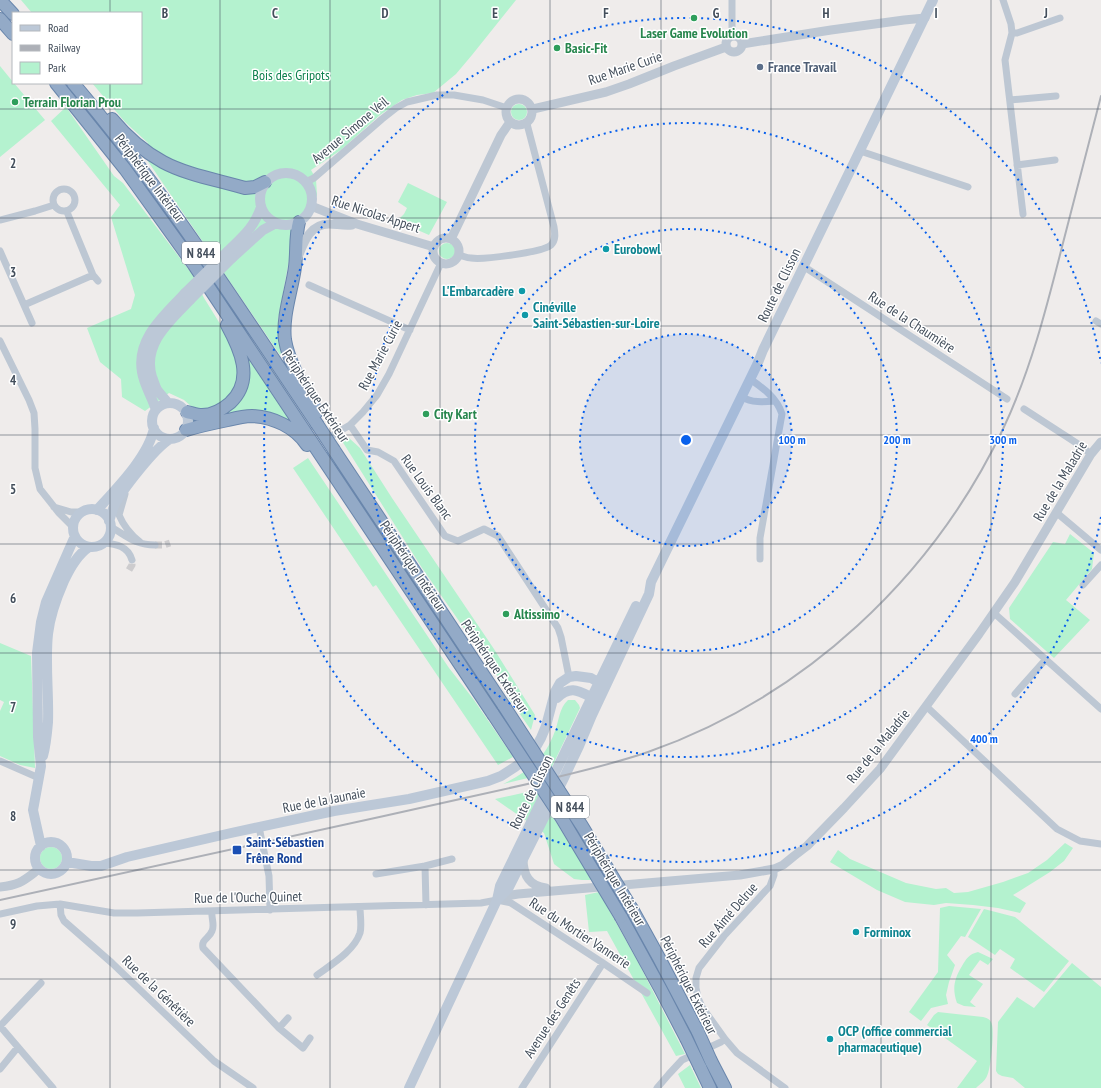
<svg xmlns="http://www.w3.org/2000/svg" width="1101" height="1088" font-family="'PT Sans Narrow',sans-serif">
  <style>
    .green { fill: #b4f2cf }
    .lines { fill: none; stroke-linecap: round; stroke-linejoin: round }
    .minor-tunnel { stroke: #cdccce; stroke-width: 7; stroke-dasharray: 7 3.5; stroke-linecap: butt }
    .trunk-casing { stroke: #6986ac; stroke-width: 14 }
    .minor { stroke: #bdc7d3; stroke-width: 7 }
    .tertiary { stroke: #bdc7d3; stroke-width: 9 }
    .secondary { stroke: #bcc8d7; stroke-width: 10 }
    .trunk { stroke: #93aac7; stroke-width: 12 }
    .rail { stroke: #adb0b7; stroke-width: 2 }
    .trunk-bridge-casing { stroke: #6986ac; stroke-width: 14; stroke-linecap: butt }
    .secondary-bridge { stroke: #bcc8d7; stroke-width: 10 }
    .trunk-bridge { stroke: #93aac7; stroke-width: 12 }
    .grid { fill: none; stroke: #434e5b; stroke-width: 1; stroke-opacity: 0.55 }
    .ring { fill: none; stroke: #0860ec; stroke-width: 2; stroke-dasharray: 2 4 }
    .leisure-dot { fill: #2e9e5b; stroke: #fff; stroke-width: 1.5 }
    .service-dot { fill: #5c6f8a; stroke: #fff; stroke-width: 1.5 }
    .culture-dot { fill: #0f9aa8; stroke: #fff; stroke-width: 1.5 }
    .transit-dot { fill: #1a4fb4; stroke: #fff; stroke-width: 1.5 }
    .labels { text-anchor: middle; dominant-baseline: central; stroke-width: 3; stroke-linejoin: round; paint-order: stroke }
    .shield { fill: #fff; stroke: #7b838c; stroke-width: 1 }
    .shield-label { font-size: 13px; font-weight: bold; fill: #434e5b }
    .leisure-label { font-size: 14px; font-weight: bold; fill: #27864d; stroke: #fff; text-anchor: start }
    .service-label { font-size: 14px; font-weight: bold; fill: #4e5e75; stroke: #fff; text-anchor: start }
    .street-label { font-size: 14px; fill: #434e5b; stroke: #fff }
    .park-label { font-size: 14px; fill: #0e814e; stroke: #fff }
    .culture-label { font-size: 14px; font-weight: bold; fill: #0d838f; stroke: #fff; text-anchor: start }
    .transit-label { font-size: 14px; font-weight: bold; fill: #164399; stroke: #fff; text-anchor: start }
    .grid-label { font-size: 13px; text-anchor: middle; font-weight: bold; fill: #434e5b; stroke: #fff; stroke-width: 3; stroke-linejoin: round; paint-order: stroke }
    .centre { fill: #0860ec; stroke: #fff; stroke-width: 2 }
    .ring-label { font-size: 12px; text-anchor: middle; font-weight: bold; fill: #0860ec; stroke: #fff; stroke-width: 3; stroke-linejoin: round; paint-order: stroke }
  </style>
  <rect width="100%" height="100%" fill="#efeceb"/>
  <path class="green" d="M21,0H516L472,55L456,74L433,93L417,95L402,100L380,115L341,150L311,170L316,179L317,195L308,219L301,227L292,244L278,320L282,353L280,355L145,157L148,143L125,122L92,83H141V13H32Z
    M0,66L13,82V83H14L45,120L0,157Z
    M511 112a8 8 0 1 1 16 0a8 8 0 1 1-16 0Z
    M66,107L114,176L123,183L192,274L204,298L235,348L249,359L290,421L284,426L251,419L191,432L193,408L184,400L169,393L145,411L122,397L121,379L100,362L87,328L131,309L135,295L111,217L120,205L51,121Z
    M408,183L447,202L429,235L397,221L404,214L407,208L398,202Z
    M439 251a8 8 0 1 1 16 0a8 8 0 1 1-16 0Z
    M349,438L360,448L392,498L494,649L535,715L531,730L508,697L503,684L422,568L342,441Z
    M308,458L449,668L474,700L513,757L498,765L376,585L373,587L293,468Z
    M1070,534L1094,553L1092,569L1066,600L1090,620L1054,658L1010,619L1009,608L1053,542L1065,544Z
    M0,643L31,656L35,768L20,765L0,756V711L4,702L0,700Z
    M568,700H575L579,705L580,708L549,773L503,784C529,771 545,759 555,731C559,721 559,708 568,700Z
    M536,790L592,880H582L574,879L554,864L544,833L495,799Z
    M1065,843L1073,848L1064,861L1050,872L1013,895L1026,903L1020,913L998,908L973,905L946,903L934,905L905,902L877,890L830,862L838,850L850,859L906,883L936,889L946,888L954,893L968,892L1003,882L1028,873L1047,860Z
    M40 858a11 11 0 1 1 22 0a11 11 0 1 1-22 0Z
    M599,892L638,962L685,1054L676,1056L607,931L589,932L585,895Z
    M949,906L981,909L965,937L961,936L947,955L955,965L949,982L946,995L948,1004L931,1008L921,1021L909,1012L938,972L940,908Z
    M984,909L1015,917L1069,961L1044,992L1010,968L1015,959L1000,949L995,955L968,937Z
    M978,952L993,959L988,965L980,960L969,975L983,984L970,1002L976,1007L964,1006L957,1003C952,989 954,979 962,966C966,959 969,954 978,952Z
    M1072,963L1101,987V1088H1025L1013,1078L1002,1076L998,1074L996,1071L998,1022L1017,997L1034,1008Z
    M938,1012L983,1017C988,1018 991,1020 992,1025C994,1033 991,1069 987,1076C985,1081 980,1084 976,1088H957L977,1061L927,1025L934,1015Z
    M690,1065L701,1088H685L678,1074Z"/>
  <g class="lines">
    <path class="minor-tunnel" d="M155,545H164L170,543
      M129,570L132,565V560"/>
    <g class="trunk-casing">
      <path id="trunk" d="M0,0L13,14
        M0,19L13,34
        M56,83L125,169L194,265L493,714
        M73,83C164,190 239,308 317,424
        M112,119C126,136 143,151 163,162C187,175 218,180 245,188L255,187L265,182
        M299,222C295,237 297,252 295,267C292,290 282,316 285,340C289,364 305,389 317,412
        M187,412C192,413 197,415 202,415C212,415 223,409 230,403C255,380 240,349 227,325
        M186,430C200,426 213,423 228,420C236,418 244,416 252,416C273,417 295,427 307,445
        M334,450L504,706
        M632,909L659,958L698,1032
        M621,917L661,990L686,1038
        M711,1061L725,1088
        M700,1067L710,1088"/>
    </g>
    <path class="minor" d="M1003,0L1011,24L1012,33L1005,60L1023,214
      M1012,33H1017L1060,18
      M732,36V0
      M1010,100L1056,96
      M860,151L968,187
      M1017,165L1055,160
      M306,182L314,178L382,119L396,108L407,102L437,95H454L483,100L507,108
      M53 200a11 11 0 1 1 22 0a11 11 0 1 1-22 0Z
      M0,220L35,211L54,205
      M0,251L24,305L93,275L67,212
      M459,255C463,256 467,258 471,258C483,260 544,252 551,245C556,240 555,233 554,227L527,124
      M803,266L1007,399
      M93,275L98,281
      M309,285L410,330
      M24,305L32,323
      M1096,321L1101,324
      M0,341L29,400L34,413L35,429V468L40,489L59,513L74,528
      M750,379C763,388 777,398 782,414L760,538V559
      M742,397C752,403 763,402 775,401
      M1024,409L1078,444L1091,454
      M350,425L367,450L378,452L394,461L445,536L458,541L484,529L498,536L558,628L561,637L569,677
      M325,440L350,425L363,412L377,395L389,374L441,263
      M125,494L119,515C124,527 130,534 140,542
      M54,507L71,512H83
      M1057,513L1101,550
      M111,527C127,536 135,545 155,545
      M104,543C116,544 128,546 132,560
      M1083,585L1101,565
      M994,613L1101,709
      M1015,694L1046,659
      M927,707L1057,829L1080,841L1101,844
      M0,761L39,778
      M259,827L269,876L270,910
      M774,869V875L770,886L724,936L699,968L696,978V988L698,998L702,1007L725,1039L737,1053L785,1088
      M376,874L425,866
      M60,904L61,915L64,921L112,963L214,1061L253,1088
      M426,905L425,866L452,859
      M212,911C211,918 215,925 212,931C209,939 201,939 203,948L279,1028L288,1018
      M0,914L37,906L60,904L114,913H137L481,903L497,900L511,903L603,963L647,993
      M317,975C332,964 354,951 360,933C362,926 360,915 360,907
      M0,1026L53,1088
      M0,1026L41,983
      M279,1028L303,1048L310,1038
      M0,1069L18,1047
      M522,1088L603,963
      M657,1088L669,1074L682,1060L721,1042L725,1039"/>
    <path class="tertiary" d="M726 44a8 8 0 1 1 16 0a8 8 0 1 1-16 0Z
      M742,44L831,30L904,20L925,18
      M506 112a13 13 0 1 1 26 0a13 13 0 1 1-26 0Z
      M533,109L606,92L629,84L674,66L726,47
      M311,206L357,224L434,247
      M433 251a13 13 0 1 1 26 0a13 13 0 1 1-26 0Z
      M451,239L501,135L510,122
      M298,257C304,242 310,224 329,224C336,224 344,226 352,225
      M523,858C523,875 529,886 546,888
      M0,887C20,885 23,881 39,869
      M497,900L512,895L518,894L740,875L774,869L783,865L794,856L807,846L844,808L880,769L979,634L1015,582L1091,454L1101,442"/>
    <path class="secondary" d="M260 199a26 26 0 1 1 52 0a26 26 0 1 1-52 0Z
      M227,252C242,237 254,228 261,207
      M232,258L263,230L276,223
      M152 421a18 18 0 1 1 36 0a18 18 0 1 1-36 0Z
      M168,403C165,399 161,395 158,391C155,387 154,381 152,377C142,344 170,321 190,300
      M156,410C152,397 144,385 142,372C136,338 165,315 185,293
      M73 528a19 19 0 1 1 38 0a19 19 0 1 1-38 0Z
      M97,510C116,489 149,456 154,428
      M109,521C111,516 112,511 114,506C122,490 155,448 170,439
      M557,698C570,686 577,690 591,697
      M43,756C46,745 47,734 48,722C49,694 45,662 48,634C50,616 57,597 64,581C70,568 77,555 89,547
      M35 858a16 16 0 1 1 32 0a16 16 0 1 1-32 0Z
      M41,846L33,810L41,766L38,737L37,653L41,622L46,602L75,536
      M67,862L91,866H101L127,857L231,833L334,811L409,799L488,781L501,776L515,767L532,754L541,738L546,726L555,692L560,683L569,677L576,676L591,678L598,682
      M497,900L508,889L563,780L579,746L592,715L649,594L651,582L757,365L763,350L933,0
      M409,1088L497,900L500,886C546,793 590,699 636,606"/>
    <use href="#trunk" class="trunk"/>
    <path class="rail" d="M0,900C128,872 256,844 384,816C433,805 483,794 532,783C571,774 610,765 648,752C804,697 932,578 1003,429C1031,370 1047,306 1063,243C1076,194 1088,145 1101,96"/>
    <g class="trunk-bridge-casing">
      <path id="trunk-bridge" d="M317,424L334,450
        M504,706L582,826L632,909
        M493,714L561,817L621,917
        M698,1032L711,1061
        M686,1038L700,1067"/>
    </g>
    <path class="secondary-bridge" d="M185,293L227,252
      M190,300L232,258"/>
    <use href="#trunk-bridge" class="trunk-bridge"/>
  </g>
  <path class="grid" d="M110,0V13M220,0V1088M330,0V1088M440,0V1088M550,0V1088M661,0V1088M771,0V1088M881,0V1088M991,0V1088M110,83V1088M0,109H1101M0,218H1101M0,326H1101M0,435H1101M0,544H1101M0,653H1101M0,762H1101M0,870H1101M0,979H1101"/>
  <circle cx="686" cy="440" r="106" fill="#0860ec" fill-opacity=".12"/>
  <g class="ring">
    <circle cx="686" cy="440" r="106"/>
    <circle cx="686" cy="440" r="211"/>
    <circle cx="686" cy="440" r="317"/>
    <path d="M1101 517A422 422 0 1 1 1101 363"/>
  </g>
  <g class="leisure-dot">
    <circle cx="694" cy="18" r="4"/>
    <circle cx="557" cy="48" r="4"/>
    <circle cx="15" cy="102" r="4"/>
    <circle cx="426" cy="414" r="4"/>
    <circle cx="506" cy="614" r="4"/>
  </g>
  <circle class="service-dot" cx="760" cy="67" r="4"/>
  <g class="culture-dot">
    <circle cx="606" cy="249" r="4"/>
    <circle cx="522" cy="291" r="4"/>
    <circle cx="525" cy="315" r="4"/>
    <circle cx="856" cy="932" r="4"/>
    <circle cx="830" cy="1039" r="4"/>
  </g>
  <rect class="transit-dot" x="232" y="845" width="10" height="10" rx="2"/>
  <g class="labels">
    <g class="shield">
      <rect x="182" y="242" width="38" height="22" rx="3"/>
      <rect x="551" y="796" width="38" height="22" rx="3"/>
    </g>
    <g class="shield-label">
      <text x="201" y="253">N 844</text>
      <text x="570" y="807">N 844</text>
    </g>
    <g class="leisure-label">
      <text x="694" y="33" text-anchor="middle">Laser Game Evolution</text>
      <text x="565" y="48">Basic-Fit</text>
      <text x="23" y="102">Terrain Florian Prou</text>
      <text x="434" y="414">City Kart</text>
      <text x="514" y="614">Altissimo</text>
    </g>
    <g class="service-label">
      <text x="768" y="67">France Travail</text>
    </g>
    <g class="street-label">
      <text transform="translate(625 68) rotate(-19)">Rue Marie Curie</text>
      <text transform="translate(350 130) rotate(-40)">Avenue Simone Veil</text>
      <text transform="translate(150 178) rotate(53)">Périphérique Intérieur</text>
      <text transform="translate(376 214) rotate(18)">Rue Nicolas Appert</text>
      <text transform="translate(779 285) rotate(-64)">Route de Clisson</text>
      <text transform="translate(912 322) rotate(33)">Rue de la Chaumière</text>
      <text transform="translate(380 355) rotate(-62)">Rue Marie Curie</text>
      <text transform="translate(316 396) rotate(56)">Périphérique Extérieur</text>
      <text transform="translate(1060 481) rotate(-59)">Rue de la Maladrie</text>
      <text transform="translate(427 487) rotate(54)">Rue Louis Blanc</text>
      <text transform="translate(413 566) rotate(56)">Périphérique Intérieur</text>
      <text transform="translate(495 666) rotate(56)">Périphérique Extérieur</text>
      <text transform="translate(878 746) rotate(-51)">Rue de la Maladrie</text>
      <text transform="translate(531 792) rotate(-64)">Route de Clisson</text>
      <text transform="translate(324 800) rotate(-11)">Rue de la Jaunaie</text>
      <text transform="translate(615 879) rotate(59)">Périphérique Intérieur</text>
      <text transform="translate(248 897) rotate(-1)">Rue de l'Ouche Quinet</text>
      <text transform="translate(728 915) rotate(-49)">Rue Aimé Delrue</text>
      <text transform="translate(580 933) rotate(33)">Rue du Mortier Vannerie</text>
      <text transform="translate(689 985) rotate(63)">Périphérique Extérieur</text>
      <text transform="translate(159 991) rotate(44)">Rue de la Génêtière</text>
      <text transform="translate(552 1018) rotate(-57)">Avenue des Genêts</text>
    </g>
    <g class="park-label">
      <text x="291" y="75">Bois des Gripots</text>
    </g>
    <g class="culture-label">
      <text x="614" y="249">Eurobowl</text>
      <text x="514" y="291" text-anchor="end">L'Embarcadère</text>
      <text x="533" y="307">Cinéville<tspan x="533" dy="16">Saint-Sébastien-sur-Loire</tspan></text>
      <text x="864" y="932">Forminox</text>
      <text x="838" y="1031">OCP (office commercial<tspan x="838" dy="16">pharmaceutique)</tspan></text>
    </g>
    <g class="transit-label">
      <text x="246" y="842">Saint-Sébastien<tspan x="246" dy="16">Frêne Rond</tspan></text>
    </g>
  </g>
  <g class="grid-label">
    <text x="165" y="18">B</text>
    <text x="275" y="18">C</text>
    <text x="385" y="18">D</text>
    <text x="495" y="18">E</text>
    <text x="606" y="18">F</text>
    <text x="716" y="18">G</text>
    <text x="826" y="18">H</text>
    <text x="936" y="18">I</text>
    <text x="1046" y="18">J</text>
    <text x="13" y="168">2</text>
    <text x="13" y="277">3</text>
    <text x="13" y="385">4</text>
    <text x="13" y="494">5</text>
    <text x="13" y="603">6</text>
    <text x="13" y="712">7</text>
    <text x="13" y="821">8</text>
    <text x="13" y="929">9</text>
  </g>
  <circle cx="686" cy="440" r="6" class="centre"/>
  <g class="ring-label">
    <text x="792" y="444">100 m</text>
    <text x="897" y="444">200 m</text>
    <text x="1003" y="444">300 m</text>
    <text x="984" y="743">400 m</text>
  </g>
  <rect x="12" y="12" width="130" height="72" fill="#ffffff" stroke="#b4b8bd"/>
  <rect x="20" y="25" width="20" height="6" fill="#bcc8d7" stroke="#b4b8bd"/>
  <text x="48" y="32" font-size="12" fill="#434e5b">Road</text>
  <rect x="20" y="45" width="20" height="6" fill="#adb0b7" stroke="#b4b8bd"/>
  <text x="48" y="52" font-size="12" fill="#434e5b">Railway</text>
  <rect x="20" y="62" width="20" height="12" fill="#b4f2cf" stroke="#b4b8bd"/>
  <text x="48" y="72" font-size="12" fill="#434e5b">Park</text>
</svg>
